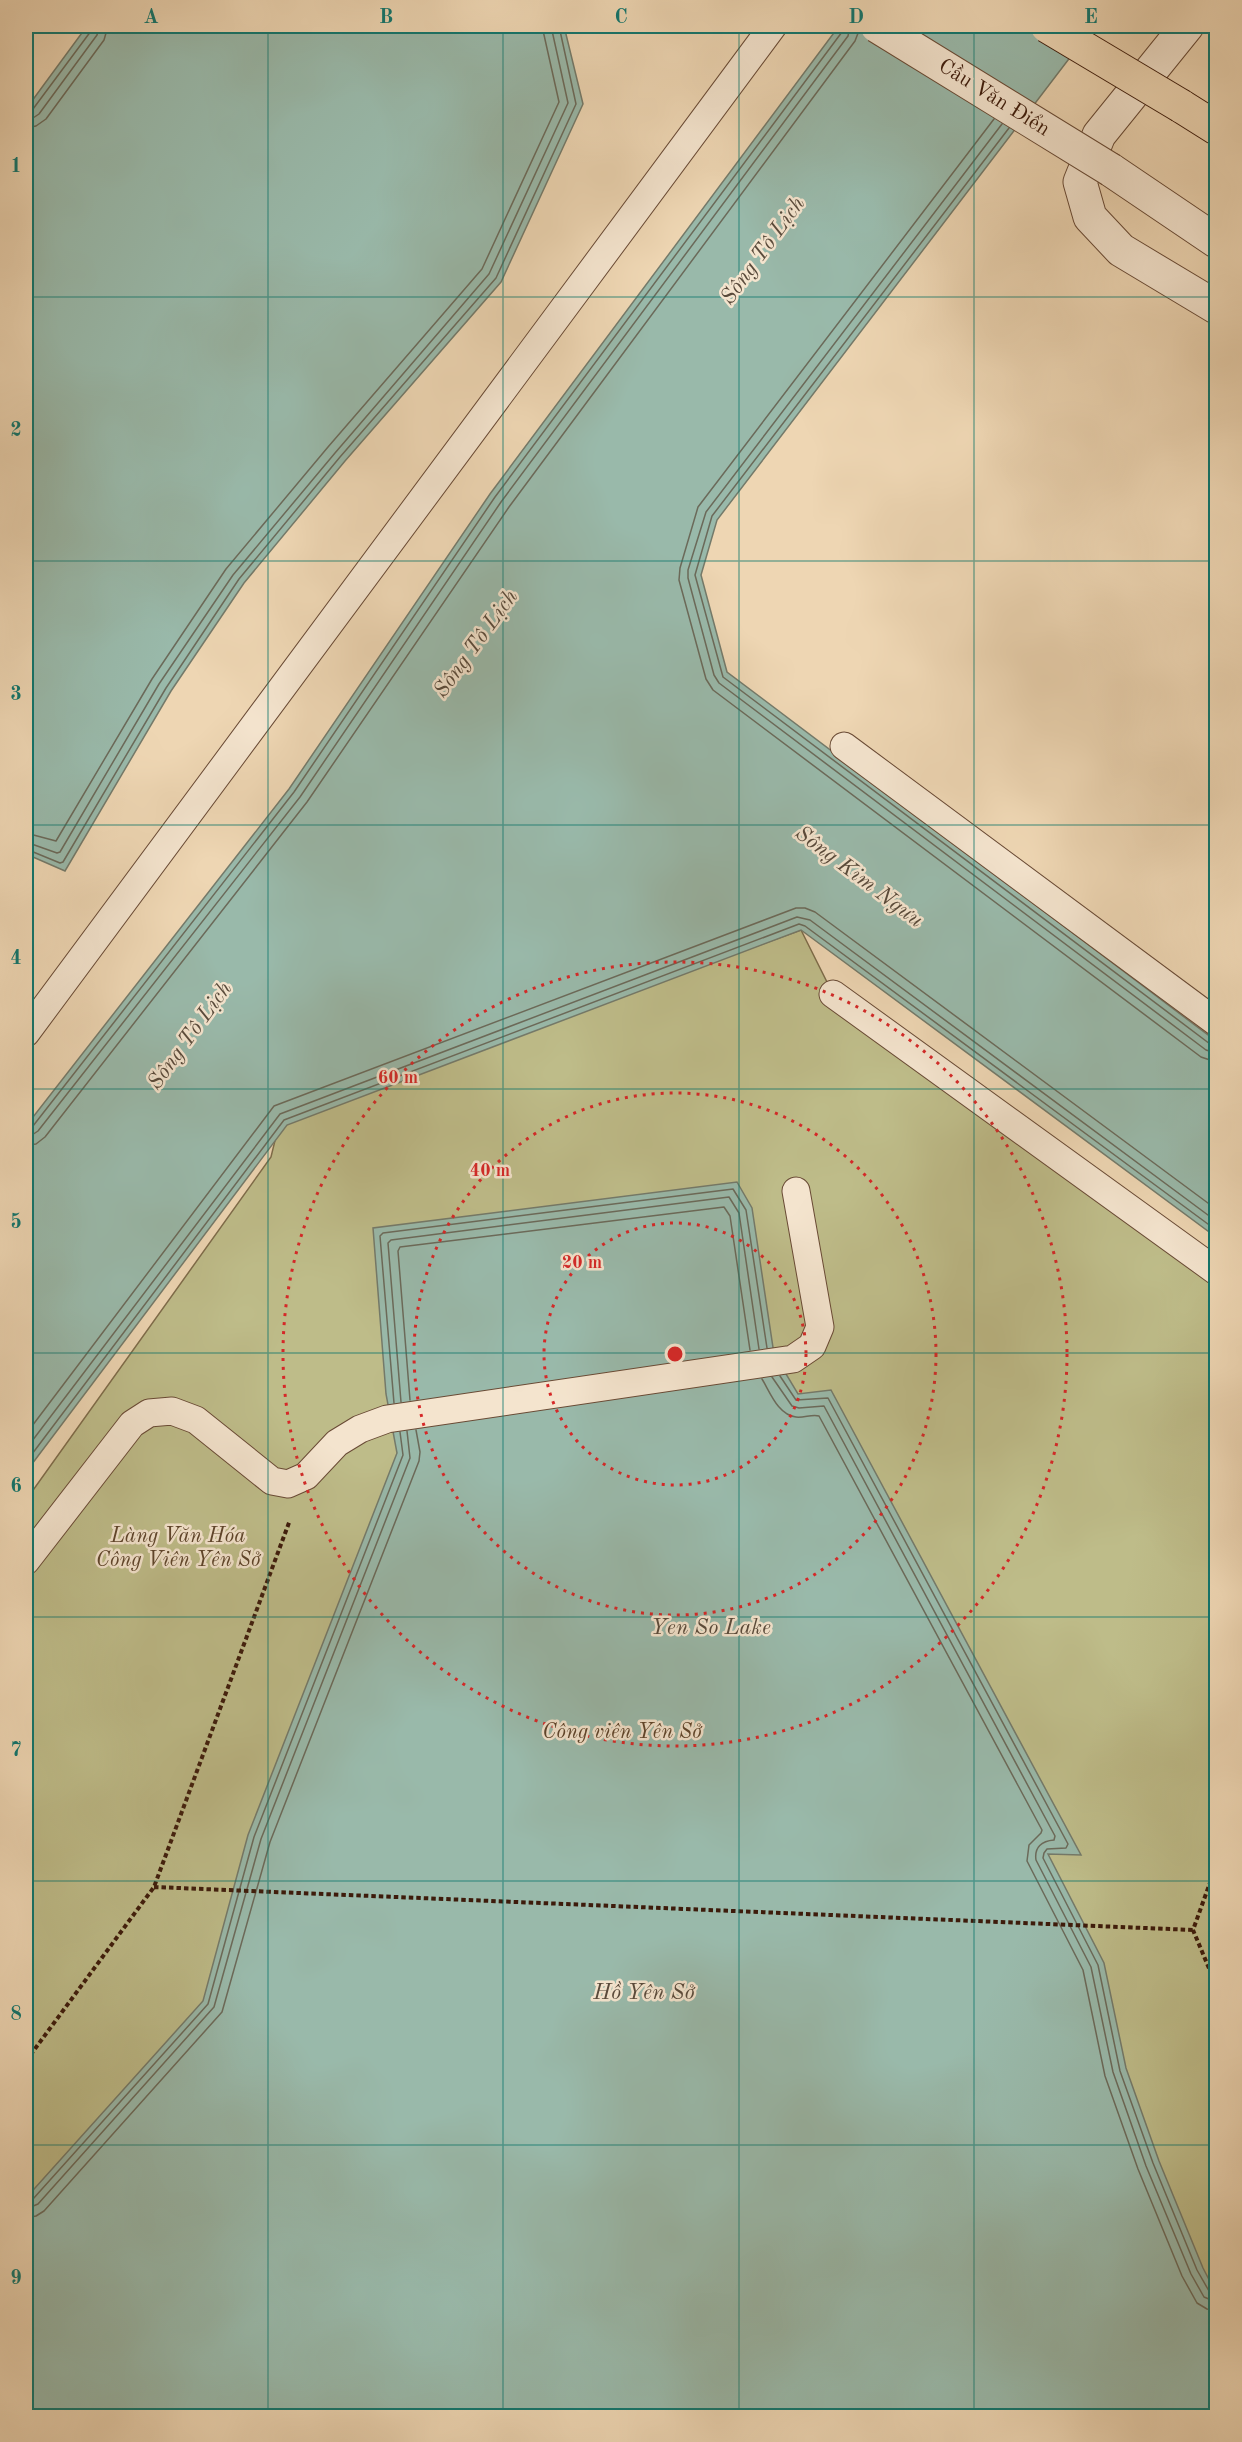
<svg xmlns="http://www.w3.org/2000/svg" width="1242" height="2442" font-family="'Old Standard TT',serif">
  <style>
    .green { fill: #bebc89; stroke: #7e6c4a; stroke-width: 1.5 }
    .water { fill: #99b9aa; stroke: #747a6a; stroke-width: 1.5 }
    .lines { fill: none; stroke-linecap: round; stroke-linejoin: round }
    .shore { stroke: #6b6a5a; stroke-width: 1.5 }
    .service-casing { stroke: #694a35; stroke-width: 29 }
    .minor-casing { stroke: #694a35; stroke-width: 35 }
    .tertiary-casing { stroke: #694a35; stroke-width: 35 }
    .motorway-casing { stroke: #3d1b0b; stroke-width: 35 }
    .path { stroke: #3d1b0b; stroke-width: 4; stroke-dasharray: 4.5 3; stroke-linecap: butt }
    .service { stroke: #f4e4ce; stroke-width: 27 }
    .minor { stroke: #f4e4ce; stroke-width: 33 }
    .tertiary { stroke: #f4e4ce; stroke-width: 33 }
    .motorway { stroke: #eed6b3; stroke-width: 33 }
    .tertiary-bridge-casing { stroke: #694a35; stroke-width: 35; stroke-linecap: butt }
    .motorway-bridge-casing { stroke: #3d1b0b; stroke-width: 35; stroke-linecap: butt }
    .tertiary-bridge { stroke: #f4e4ce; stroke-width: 33 }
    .motorway-bridge { stroke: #eed6b3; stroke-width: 33 }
    .grid { fill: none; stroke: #0f766e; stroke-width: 1.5; stroke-opacity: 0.55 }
    .ring { fill: none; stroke: #d62828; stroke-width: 3; stroke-dasharray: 3 6 }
    .labels { text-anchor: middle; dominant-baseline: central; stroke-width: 5; stroke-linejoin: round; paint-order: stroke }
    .street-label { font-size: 21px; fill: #3d1b0b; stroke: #f4e4ce }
    .park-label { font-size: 21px; font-style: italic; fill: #5d432a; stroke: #f4e4ce }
    .water-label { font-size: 22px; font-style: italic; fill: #594a3b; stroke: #f4e4ce }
    .centre { fill: #d62828; stroke: #f4e4ce; stroke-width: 3 }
    .ring-label { font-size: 18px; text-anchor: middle; font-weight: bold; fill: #d62828; stroke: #f4e4ce; stroke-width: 5; stroke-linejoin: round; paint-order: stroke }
    .neatline { fill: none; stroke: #0f766e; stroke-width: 2 }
    .grid-label { font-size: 20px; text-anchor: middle; font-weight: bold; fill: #0f766e }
  </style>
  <rect width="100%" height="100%" fill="#eed6b3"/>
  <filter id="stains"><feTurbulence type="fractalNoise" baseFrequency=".00333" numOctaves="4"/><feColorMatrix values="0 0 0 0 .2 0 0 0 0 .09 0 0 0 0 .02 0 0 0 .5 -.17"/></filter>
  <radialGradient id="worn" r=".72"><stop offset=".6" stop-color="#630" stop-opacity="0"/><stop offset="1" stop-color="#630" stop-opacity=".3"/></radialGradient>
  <path class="green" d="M801,930L833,994L1216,1271V2416H26V1500L271,1157L280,1120Z"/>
  <path class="water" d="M87,26H564L583,104L501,282L345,461L244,583L171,691L65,871L26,854V109Z
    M839,26H1094L717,520L701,575L727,672L1216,1041V1237L801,930L287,1125L26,1472V1126L289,789L490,494Z
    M737,1182L752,1208L774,1354L798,1394L831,1390L1081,1855L1048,1854L1104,1963L1126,2068L1159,2161L1203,2268L1216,2293V2416H26V2198L203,2001L248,1835L397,1453L386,1394L373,1228Z"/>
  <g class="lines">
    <path class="shore" d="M26,111L33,109L91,31L92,26
      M26,119L33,118L39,114L97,35L99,26
      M994,119L698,507L680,568L679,580L706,679L713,690L1201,1057L1216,1062
      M1002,124L706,512L688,570V578L714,675L719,683L1206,1050L1216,1053
      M26,128L36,126L46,119L104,40L108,26
      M1009,128L712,516L695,575L723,677L1210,1044L1216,1046
      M26,833L56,841L152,679L226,569L328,447L482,269L559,102L542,26
      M26,842L57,853L60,852L159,684L233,575L335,453L489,274L568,103L551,26
      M26,849L60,863L63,862L166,688L239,579L340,457L496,278L576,104L559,26
      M26,1129L33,1126L294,792L495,497L842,32L843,26
      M26,1136L32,1135L38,1131L300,797L501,502L848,36L850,26
      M26,1145L36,1144L45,1137L307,802L509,507L855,41L860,28
      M780,1376L796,1400L828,1398L1068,1844L1066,1848L1047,1849L1044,1853L1043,1858L1098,1965L1120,2071L1153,2163L1197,2270L1209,2291L1216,2294
      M772,1377L792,1406L799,1408L824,1406L1055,1836L1054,1840C1042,1841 1034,1847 1036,1860L1091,1967L1113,2072L1146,2166L1191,2274L1204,2297L1216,2302
      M762,1379C770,1392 778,1415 796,1417C804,1418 812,1414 819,1416L1042,1830L1041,1833L1029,1845L1027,1861L1083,1970L1105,2076L1138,2169L1182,2276L1197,2303L1207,2309L1216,2311
      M410,1400L398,1251L400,1247L724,1207L730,1216L750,1350
      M401,1402L388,1243L391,1240L729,1197L739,1213L759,1349
      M394,1403L380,1236L383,1233L733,1189L746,1210L767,1348
      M26,1434L274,1106L796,908H805L815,912L1216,1209
      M26,1449L280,1114L797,917L810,920L1216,1221
      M26,1462L284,1120L799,924L805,926L1216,1230
      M26,2201L33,2199L208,2004L254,1837L403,1455L400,1432
      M26,2209L38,2204L214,2007L261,1839L410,1458L407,1431
      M26,2218L36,2216L44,2211L222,2012L270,1842L419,1461L420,1452L416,1430"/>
    <g class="service-casing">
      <path id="service" d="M844,746L1216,1022
        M833,994L1216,1271
        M26,1033L773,26
        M26,1561L132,1424L149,1413L172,1411L196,1420L272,1481L288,1484L306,1476L337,1443L360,1429L387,1419L793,1359L812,1346L820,1327L796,1191"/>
    </g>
    <g class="minor-casing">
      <path id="minor" d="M1187,26L1099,135L1080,182L1090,217L1121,250L1216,307"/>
    </g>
    <g class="tertiary-casing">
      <path id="tertiary" d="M1111,170L1216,241"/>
    </g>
    <g class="motorway-casing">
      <path id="motorway" d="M1181,106L1216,128"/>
    </g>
    <path class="path" d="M1216,1866L1193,1930L1216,1985
      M154,1887L1193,1930
      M26,2061L154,1887L290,1520"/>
    <use href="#service" class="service"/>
    <use href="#minor" class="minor"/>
    <use href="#tertiary" class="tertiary"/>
    <use href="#motorway" class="motorway"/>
    <g class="tertiary-bridge-casing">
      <path id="tertiary-bridge" d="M877,26L1111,170"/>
    </g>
    <g class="motorway-bridge-casing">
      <path id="motorway-bridge" d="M1047,26L1181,106"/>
    </g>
    <use href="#tertiary-bridge" class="tertiary-bridge"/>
    <use href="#motorway-bridge" class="motorway-bridge"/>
  </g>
  <path class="grid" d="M268,26V2416M503,26V2416M739,26V2416M974,26V2416M26,297H1216M26,561H1216M26,825H1216M26,1089H1216M26,1353H1216M26,1617H1216M26,1881H1216M26,2145H1216"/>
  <g class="ring">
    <circle cx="675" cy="1354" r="131"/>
    <circle cx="675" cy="1354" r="261"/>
    <circle cx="675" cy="1354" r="392"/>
  </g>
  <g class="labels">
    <g class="street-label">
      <text transform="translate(994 98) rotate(32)">Cầu Văn Điển</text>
    </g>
    <g class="park-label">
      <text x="178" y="1536">Làng Văn Hóa<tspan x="178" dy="24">Công Viên Yên Sở</tspan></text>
      <text x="622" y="1732">Công viên Yên Sở</text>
    </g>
    <g class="water-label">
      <text transform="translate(763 251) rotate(-54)">Sông Tô Lịch</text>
      <text transform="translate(476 644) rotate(-54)">Sông Tô Lịch</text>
      <text transform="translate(859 877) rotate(37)">Sông Kim Ngưu</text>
      <text transform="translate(190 1036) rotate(-54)">Sông Tô Lịch</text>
      <text x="711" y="1628">Yen So Lake</text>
      <text x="644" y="1993">Hồ Yên Sở</text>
    </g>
  </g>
  <circle cx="675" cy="1354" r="9" class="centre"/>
  <g class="ring-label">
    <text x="398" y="1083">60 m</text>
    <text x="490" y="1176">40 m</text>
    <text x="582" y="1268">20 m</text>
  </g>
  <rect width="1242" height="2442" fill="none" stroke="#eed6b3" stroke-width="66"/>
  <rect x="33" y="33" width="1176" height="2376" class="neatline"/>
  <g class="grid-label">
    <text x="151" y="23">A</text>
    <text x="386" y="23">B</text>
    <text x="621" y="23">C</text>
    <text x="856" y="23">D</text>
    <text x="1091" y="23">E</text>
    <text x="16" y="172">1</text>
    <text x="16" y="436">2</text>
    <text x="16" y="700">3</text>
    <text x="16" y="964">4</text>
    <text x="16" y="1228">5</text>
    <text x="16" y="1492">6</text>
    <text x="16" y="1756">7</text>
    <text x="16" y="2020">8</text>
    <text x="16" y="2284">9</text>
  </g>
  <rect width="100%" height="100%" filter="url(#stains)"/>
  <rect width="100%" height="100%" fill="url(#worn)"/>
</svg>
